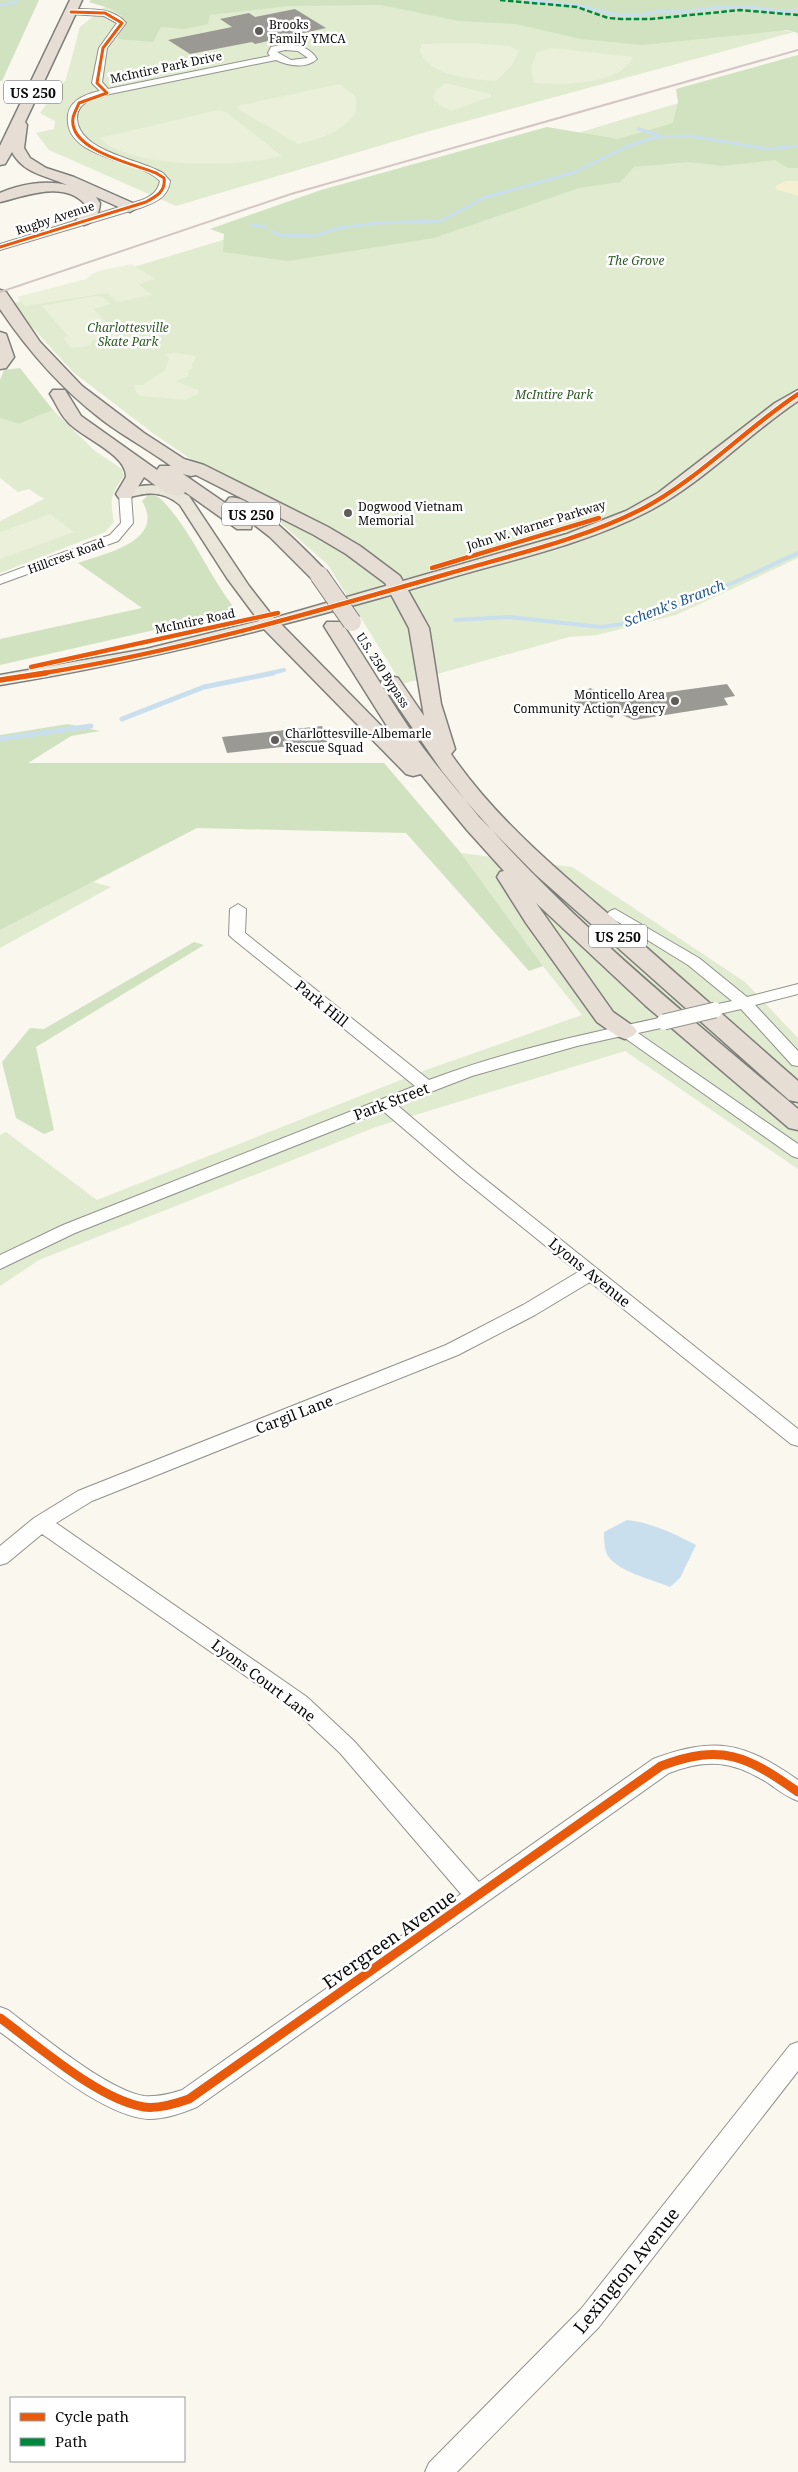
<svg xmlns="http://www.w3.org/2000/svg" width="798" height="2472" font-family="'Noto Serif',serif">
  <style>
    .green { fill: #e0ebd0 }
    .forest { fill: #d1e2c0 }
    .sand { fill: #f6f0d2 }
    .pitch { fill: #eaf0da }
    .water { fill: #c9dfee }
    .lines { fill: none; stroke-linecap: round; stroke-linejoin: round }
    .stream-far2 { stroke: #c9dfee; stroke-width: 3 }
    .stream-far1 { stroke: #c9dfee; stroke-width: 4 }
    .stream { stroke: #c9dfee; stroke-width: 5 }
    .building { fill: #9b9994 }
    .minor-casing { stroke: #92918d; stroke-width: 2 }
    .major-casing { stroke: #7f7e7a; stroke-width: 3 }
    .highway-casing { stroke: #7f7e7a; stroke-width: 3 }
    .minor { fill: #fefefc; fill-rule: evenodd }
    .major { fill: #e9e6d9; fill-rule: evenodd }
    .highway { fill: #e6ded5; fill-rule: evenodd }
    .rail { stroke: #d4c6c4; stroke-width: 2 }
    .minor-bridge-casing { stroke: #92918d; stroke-width: 17; stroke-linecap: butt }
    .highway-bridge-casing { stroke: #7f7e7a; stroke-width: 20; stroke-linecap: butt }
    .minor-bridge { stroke: #fefefc; stroke-width: 15 }
    .highway-bridge { stroke: #e6ded5; stroke-width: 18 }
    .quiet { stroke: #00873e; stroke-width: 2.5; stroke-dasharray: 5.5 2.5; stroke-linecap: butt }
    .cycleway-far3-casing { stroke: #fff; stroke-width: 5 }
    .cycleway-far2-casing { stroke: #fff; stroke-width: 6 }
    .cycleway-far1-casing { stroke: #fff; stroke-width: 8 }
    .cycleway-casing { stroke: #fff; stroke-width: 12 }
    .cycleway-far3 { stroke: #e8590c; stroke-width: 3 }
    .cycleway-far2 { stroke: #e8590c; stroke-width: 4.5 }
    .cycleway-far1 { stroke: #e8590c; stroke-width: 5.5 }
    .cycleway { stroke: #e8590c; stroke-width: 9 }
    .poi-dot { fill: #5e5d5a; stroke: #fff; stroke-width: 2 }
    .labels { text-anchor: middle; dominant-baseline: central; stroke-width: 5; stroke-linejoin: round; paint-order: stroke }
    .far-poi-label { font-size: 12px; fill: #0a0a0a; stroke: #fff; text-anchor: start }
    .far-street-label { font-size: 12px; fill: #0a0a0a; stroke: #fff }
    .far-park-label { font-size: 12px; font-style: italic; fill: #2c5923; stroke: #fff }
    .shield { fill: #fff; stroke: #545454; stroke-width: 1 }
    .shield-label { font-size: 14px; font-weight: bold; fill: #0a0a0a }
    .far-water-label { font-size: 14px; font-style: italic; fill: #23598c; stroke: #fff }
    .street-label { font-size: 15px; fill: #0a0a0a; stroke: #fff }
    .near-street-label { font-size: 18px; fill: #0a0a0a; stroke: #fff }
  </style>
  <rect width="100%" height="100%" fill="#f9f7ee"/>
  <path class="green" d="M114,0H590L794,32L426,132L176,206L49,150L36,133L54,129L55,121L40,113L66,79L80,27Z
    M798,68V558L676,615L597,635L569,637L402,684L328,565L265,509L154,434L73,372L11,304L621,120Z
    M53,410L95,451L122,469L124,476C110,495 110,499 114,522L105,532L0,573V521L44,499L29,489L18,492L0,478V418L19,424Z
    M461,853L572,867L745,982L798,1038V1169L625,1051L376,1127L39,1260L0,1286V1135L6,1132L97,1200L426,1070L582,1015L543,966Z
    M93,882L111,887L0,948V930Z"/>
  <path class="forest" d="M0,0H39L2,81H0Z
    M91,0H798V33L787,30L642,45L581,39L515,24L459,21L381,5L288,6L210,15L208,24L185,29L161,27L153,42L118,39L122,16L109,8L89,2Z
    M798,55V168H788L775,160L723,166L688,162L634,167L620,182L579,188L434,238L288,261L223,252L224,234L210,229L321,190L547,127L618,139L673,123L678,102L676,89Z
    M20,368L53,410L19,424L0,418V380L4,370Z
    M148,495C154,495 158,496 162,500C191,530 207,572 232,605L225,614L0,665V639L142,608L78,563C106,553 166,541 142,501Z
    M68,724L100,731L71,736L28,763H384L461,853L543,966L529,971L406,833L197,828L0,930V735Z
    M194,942L204,945L36,1047L54,1130L44,1134L16,1118L2,1062L30,1028L44,1029Z"/>
  <path class="sand" d="M786,181H798V196L775,189L777,185Z"/>
  <path class="pitch" d="M469,43L510,46L519,51L512,65L496,81C473,79 431,77 420,52L421,44Z
    M552,48L633,57C621,86 559,85 534,83L531,67L537,52Z
    M446,83L491,94V97L451,111L439,105L433,98L436,90Z
    M340,84L356,97V113C342,132 320,139 298,144L238,109L237,106Z
    M219,110L226,112L282,156C239,167 132,170 99,138Z
    M131,264L156,279L138,284L152,295L118,302L107,293L25,306L17,297L86,279C98,267 117,269 131,264Z
    M95,296L103,297L111,304L94,309L117,336L93,340L90,346L71,348L63,338L68,336L42,306Z
    M176,353L197,356L192,364L193,368L188,371V376L176,381L198,390V394L185,400L141,396L136,392L134,385H143L165,370L169,359L166,354Z
    M50,514L74,532L0,559V532Z"/>
  <path class="water" d="M627,1520C652,1523 673,1533 696,1545L680,1578L670,1587C652,1579 613,1571 606,1552C604,1546 604,1538 604,1532Z"/>
  <g class="lines">
    <path class="stream-far2" d="M528,0L581,6L617,15H641L661,11L680,12L721,7H751L784,12L798,10
      M0,5L14,3L17,0
      M639,129L658,135
      M252,225L266,227
      M272,231L280,235L313,236L339,228L377,223L441,221L483,198L575,172L628,146L656,137L690,136L768,149L798,146"/>
    <path class="stream-far1" d="M455,620L509,617L601,627L630,623L735,582L798,553
      M267,674L284,670"/>
    <path class="stream" d="M122,719L204,687L273,673
      M0,739L91,726"/>
  </g>
  <path class="building" d="M295,9L326,28L255,44L252,42L190,54L168,40L232,27L220,19L249,13L255,17Z
    M727,684L735,696L724,698L728,705L634,720L617,713L612,718L572,701L590,688L622,702L628,699L647,695Z
    M322,726L327,742L227,753L222,737Z"/>
  <g class="lines">
    <g class="minor-casing">
      <path id="minor" d="M71,9C90,9 113,7 126,23L107,48L102,82L108,89L270,56L268,53L271,47C288,43 307,43 317,59C306,69 289,66 276,60L105,95C93,98 77,103 77,118C78,152 140,159 163,173L170,181C168,198 154,203 140,208L0,250V244L142,200C151,196 158,192 160,181C139,158 63,160 68,115C70,100 86,94 100,91L92,83L99,48L117,23L104,16L68,14L67,12ZM285,50L298,51L308,58L291,60L277,52Z
        M125,490L131,494L133,523L118,541L0,584V576L110,535L121,523L119,494Z
        M238,904L246,909L245,933L429,1080C505,1051 585,1034 664,1017L670,1018L672,1022L670,1026L638,1033L798,1144V1158L792,1156L622,1036L577,1046L472,1076L397,1105L471,1168L798,1429V1446L791,1444L590,1282L535,1315L458,1355L92,1501L56,1523L307,1697L354,1741L479,1882L653,1759C715,1736 744,1742 798,1780V1801C787,1797 778,1790 768,1783C733,1761 708,1758 669,1773L197,2107C182,2113 166,2119 149,2119C104,2117 36,2058 0,2032V2007L8,2010C40,2034 107,2090 144,2096C157,2097 170,2094 182,2090L461,1894L340,1753L293,1709L42,1534L7,1563L0,1565V1546L34,1518L78,1491L446,1345L523,1305L578,1272L459,1176L383,1111L75,1233L0,1269V1255L63,1225L415,1086L232,938L229,935L230,909Z
        M615,909L699,958L747,997L798,984V994L755,1005L798,1051V1066L792,1065L741,1009L715,1015L709,1014L707,1010L709,1006L732,1001L688,965L610,917L607,914L610,911Z
        M798,2042V2071L599,2327L457,2472H425L429,2463L581,2309L790,2045Z"/>
    </g>
    <g class="major-casing">
      <path id="major" d="M798,390V401C747,435 704,482 649,511C588,543 519,558 453,577C303,621 154,660 0,685V675L146,649L259,621L227,578L180,505C169,495 154,491 139,495C132,496 127,499 119,497L117,494L119,491C145,483 165,482 189,496L249,586L274,618L567,534L626,511L658,493L775,403Z"/>
    </g>
    <g class="highway-casing">
      <path id="highway" d="M70,0H82L25,122L27,125L24,148L30,158L46,168L74,177L135,204L138,207L130,212L96,197L100,203C99,214 96,222 84,225L76,220L84,212L85,204C63,180 26,196 0,202V193C20,184 46,180 67,185C45,175 24,174 12,152L5,164L0,165V146Z
        M0,290L6,292L40,342L82,386L144,433L184,459L204,465L328,527L360,546L400,576L429,628L441,704L455,749L451,754C494,817 555,868 613,918C674,972 736,1026 798,1081V1102L789,1100L535,874L479,817L442,771L381,682L384,678L391,676L398,678L424,716L409,628L385,583L346,554L314,535L196,475L191,476L183,474L228,505L226,502L229,498C251,492 309,554 326,571L329,575L326,579H312L270,537L252,523L251,529H237L185,492L182,495C168,498 156,485 144,477L131,498H119L116,494L126,477C127,454 80,437 67,421C60,414 56,403 50,394L53,390H65L81,416L157,470L160,466H171C148,449 123,436 101,419C62,389 30,353 2,312L0,309Z
        M0,332L6,334L14,357L6,368L0,369Z
        M270,618L277,620L397,742L324,626L327,622H341C375,672 403,725 442,772C545,900 673,1004 798,1109V1130L789,1128L646,1006L536,903L613,1012L633,1026L637,1031L633,1036L625,1039L617,1036L597,1022L526,923L497,877L500,872L504,871L467,830L421,774L413,776L406,774L263,628L260,624L263,620Z"/>
    </g>
    <use href="#minor" class="minor"/>
    <use href="#major" class="major"/>
    <use href="#highway" class="highway"/>
    <path class="rail" d="M0,292L291,194L798,50"/>
    <g class="minor-bridge-casing">
      <path id="minor-bridge" d="M664,1022L715,1010"/>
    </g>
    <g class="highway-bridge-casing">
      <path id="highway-bridge" d="M319,575L352,622"/>
    </g>
    <use href="#minor-bridge" class="minor-bridge"/>
    <use href="#highway-bridge" class="highway-bridge"/>
    <path class="quiet" d="M500,0L577,7L608,18L622,19H651L740,10L798,15"/>
    <g class="cycleway-far3-casing">
      <path id="cycleway-far3" d="M0,247L146,202C157,196 166,191 164,178L156,173C134,164 68,150 73,118C74,113 77,108 79,103L107,93L97,83L103,48L122,23L105,13L71,12"/>
    </g>
    <g class="cycleway-far2-casing">
      <path id="cycleway-far2" d="M432,568L599,518
        M31,667L278,613
        M38,674C177,652 312,613 447,574C512,555 581,540 642,509C699,479 744,430 798,394"/>
    </g>
    <g class="cycleway-far1-casing">
      <path id="cycleway-far1" d="M0,680L46,673"/>
    </g>
    <g class="cycleway-casing">
      <path id="cycleway" d="M0,2018C37,2045 99,2100 144,2107C159,2109 175,2104 189,2099L661,1766C722,1743 747,1756 798,1792"/>
    </g>
    <use href="#cycleway-far3" class="cycleway-far3"/>
    <use href="#cycleway-far2" class="cycleway-far2"/>
    <use href="#cycleway-far1" class="cycleway-far1"/>
    <use href="#cycleway" class="cycleway"/>
  </g>
  <g class="poi-dot">
    <circle cx="259" cy="31" r="5"/>
    <circle cx="348" cy="513" r="5"/>
    <circle cx="675" cy="701" r="5"/>
    <circle cx="275" cy="740" r="5"/>
  </g>
  <g class="labels">
    <g class="far-poi-label">
      <text x="269" y="24">Brooks<tspan x="269" dy="14">Family YMCA</tspan></text>
      <text x="358" y="506">Dogwood Vietnam<tspan x="358" dy="14">Memorial</tspan></text>
      <text x="665" y="694" text-anchor="end">Monticello Area<tspan x="665" dy="14">Community Action Agency</tspan></text>
      <text x="285" y="733">Charlottesville-Albemarle<tspan x="285" dy="14">Rescue Squad</tspan></text>
    </g>
    <g class="far-street-label">
      <text transform="translate(166 67) rotate(-12)">McIntire Park Drive</text>
      <text transform="translate(55 218) rotate(-18)">Rugby Avenue</text>
      <text transform="translate(536 525) rotate(-17)">John W. Warner Parkway</text>
      <text transform="translate(66 556) rotate(-20)">Hillcrest Road</text>
      <text transform="translate(195 621) rotate(-12)">McIntire Road</text>
      <text transform="translate(383 670) rotate(57)">U.S. 250 Bypass</text>
    </g>
    <g class="far-park-label">
      <text x="636" y="260">The Grove</text>
      <text x="128" y="327">Charlottesville<tspan x="128" dy="14">Skate Park</tspan></text>
      <text x="554" y="394">McIntire Park</text>
    </g>
    <g class="shield">
      <rect x="4" y="80.5" width="58" height="23" rx="4"/>
      <rect x="222" y="502.5" width="58" height="23" rx="4"/>
      <rect x="589" y="924.5" width="58" height="23" rx="4"/>
    </g>
    <g class="shield-label">
      <text x="33" y="92">US 250</text>
      <text x="251" y="514">US 250</text>
      <text x="618" y="936">US 250</text>
    </g>
    <g class="far-water-label">
      <text transform="translate(674 603) rotate(-21)">Schenk's Branch</text>
    </g>
    <g class="street-label">
      <text transform="translate(322 1003) rotate(39)">Park Hill</text>
      <text transform="translate(391 1101) rotate(-21)">Park Street</text>
      <text transform="translate(590 1272) rotate(39)">Lyons Avenue</text>
      <text transform="translate(294 1414) rotate(-21)">Cargil Lane</text>
      <text transform="translate(264 1680) rotate(37)">Lyons Court Lane</text>
    </g>
    <g class="near-street-label">
      <text transform="translate(389 1939) rotate(-35)">Evergreen Avenue</text>
      <text transform="translate(626 2270) rotate(-51)">Lexington Avenue</text>
    </g>
  </g>
  <rect x="10" y="2397" width="175" height="65" fill="#ffffff" stroke="#9d9d9d"/>
  <rect x="20" y="2413" width="25" height="8" fill="#e8590c" stroke="#9d9d9d"/>
  <text x="55" y="2422" font-size="15" fill="#0a0a0a">Cycle path</text>
  <rect x="20" y="2438" width="25" height="8" fill="#00873e" stroke="#9d9d9d"/>
  <text x="55" y="2447" font-size="15" fill="#0a0a0a">Path</text>
</svg>
